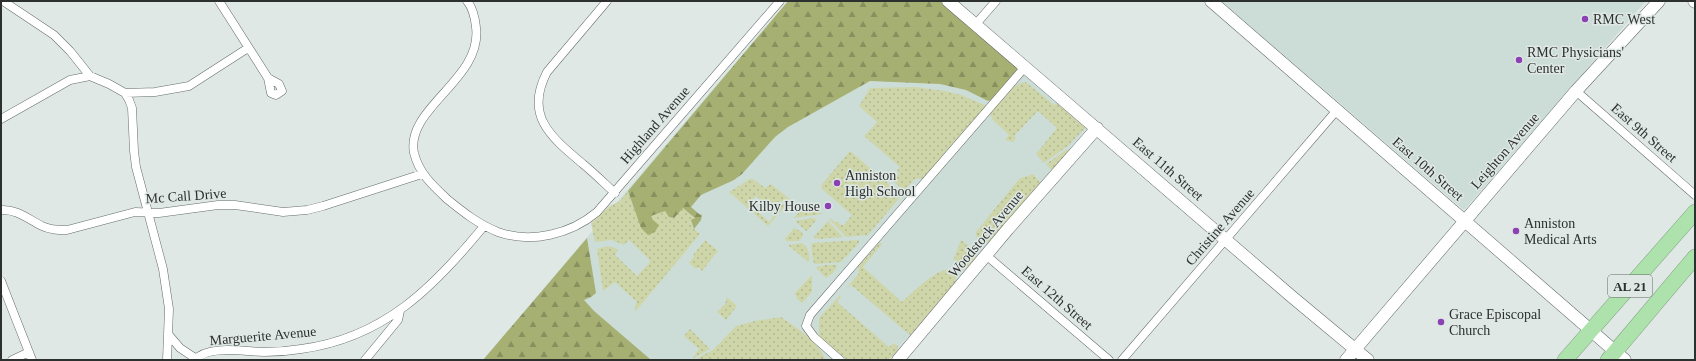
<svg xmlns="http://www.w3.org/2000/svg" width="1696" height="361" font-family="Georgia,serif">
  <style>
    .built { fill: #ccddd7 }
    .grass { fill: url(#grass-dots) }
    .forest { fill: url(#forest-firs) }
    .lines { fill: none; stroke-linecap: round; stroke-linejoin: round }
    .street-casing { stroke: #656d6a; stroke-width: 9 }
    .secondary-casing { stroke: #656d6a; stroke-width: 13 }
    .highway-casing { stroke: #80a480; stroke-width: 16 }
    .street { stroke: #fff; stroke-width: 8 }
    .secondary { stroke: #fff; stroke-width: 12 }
    .highway { stroke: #aee2ac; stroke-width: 15 }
    .poi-dot { fill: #8b41b2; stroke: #dfe8e5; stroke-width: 1.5 }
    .labels { text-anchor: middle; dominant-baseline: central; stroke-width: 3; stroke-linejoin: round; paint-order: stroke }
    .shield { fill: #dfe8e5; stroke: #626765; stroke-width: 1 }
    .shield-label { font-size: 13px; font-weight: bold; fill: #2c302e }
    .poi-label { font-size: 14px; fill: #2c302e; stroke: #dfe8e5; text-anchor: start }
    .street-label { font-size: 14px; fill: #2c302e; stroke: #dfe8e5 }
  </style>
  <defs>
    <pattern id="grass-dots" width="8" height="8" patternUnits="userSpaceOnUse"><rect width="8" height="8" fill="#ced6a9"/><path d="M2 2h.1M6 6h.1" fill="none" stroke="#b1b892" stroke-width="1.8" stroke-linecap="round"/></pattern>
    <pattern id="forest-firs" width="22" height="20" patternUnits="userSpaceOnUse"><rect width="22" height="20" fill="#a6b072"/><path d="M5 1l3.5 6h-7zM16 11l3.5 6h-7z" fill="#87905e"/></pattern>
  </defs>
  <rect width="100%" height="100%" fill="#dfe8e5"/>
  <path class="built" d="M788,1H940L1088,127L888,360H483Z
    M1221,1H1646L1464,210Z"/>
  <path class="grass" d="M1026,82L1054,105L1057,103L1075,118L1076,121L1078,120L1085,125V128L1069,145L1044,163L1036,154L1057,128L1038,111L1014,136L1016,138L1013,142L1005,140L1009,135L993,120L990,114C1000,103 1010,84 1026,82Z
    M915,87L945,91L961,95L987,106L925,178L915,179L904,191L890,178L893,180L899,174L897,171L900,167L864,136L877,122L859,106L870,88Z
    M1071,149L1053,171L1046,164L1066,150Z
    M850,151L902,195L868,235L846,237L829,219L830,218L835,222L836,221L841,225H844L852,215L821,188L822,184Z
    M1033,174L1041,183L989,242C982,243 976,239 976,232L1019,179Z
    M750,179H753L765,188L771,184L791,200L788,203L784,201L765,204L756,196L750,202V205L769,222L775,214L767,207L768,206L775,212L777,210L772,205L787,204L768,226L729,192Z
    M628,191L641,228L653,220L651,216L665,211L683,208L695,218L691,223L694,229L700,234L635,312V306L637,302L615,282L603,291L597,249C604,246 612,245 618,250L615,255L637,276L650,262L649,259L629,240L624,245L612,240L595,242L591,223C600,217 608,204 619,202Z
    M808,202L822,214L794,218Z
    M813,218L817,219L808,230L806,231L795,221Z
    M828,221L843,237L819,239L814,238V236Z
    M794,228L802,232L803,236L799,241H786L785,239Z
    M705,240L718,251L702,271L698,267L696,269L689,263L694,256L693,255Z
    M859,240V243L841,262L815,264L813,261L811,244L813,243Z
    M961,240L976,251L977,256L966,269L959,267L954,258Z
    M880,242L882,244L863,267L902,302C910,295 938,267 949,270C952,270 954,273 956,276V282L910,335L851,285L845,290L859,273L858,267Z
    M802,243C809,248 810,253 809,261L808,262L788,245Z
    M826,265H838L833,273L826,278L816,268L817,267Z
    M812,275V292L802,303L796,298L797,296L794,294Z
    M840,295L841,297L837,302L889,347L894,343L898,346V350L889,360H847L819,336V318Z
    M727,297L737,306L726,320L717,312L725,304Z
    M781,317C798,329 817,340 826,360H694L713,350L736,326L755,321Z
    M690,329L710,349L694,358L693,357L699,349L684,336Z"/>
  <path class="forest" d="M788,1H940L1019,68L994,99L988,101L966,90L940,84L870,81L788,127L775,137L742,174L734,180L701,195L691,207L699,214L702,215L701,220L694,229L691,220L695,218L683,208L674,218L669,217L665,211L651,216L653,220L659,225L655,232L648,235L641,228L628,191Z
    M587,238L596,293L591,297L584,300L594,311L650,359L483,360Z"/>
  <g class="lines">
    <g class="street-casing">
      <path id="street" d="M3,1L54,35L70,51L90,76
        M219,1L268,78
        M467,1C473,8 475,18 476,27C483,79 405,108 414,153C419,173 432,185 447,199C463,212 478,224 498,232C531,244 571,234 597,212L780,1
        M607,1L547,72C524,116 551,137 583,164C594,173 604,183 615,193
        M975,25L996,1
        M268,78L279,84L282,91L276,95L271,93Z
        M1576,91L1695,195
        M125,93L155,92L189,86L248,48
        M1,119L70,80L90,76L109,84L125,93L129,100L132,108L134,151L136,167L163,269L169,309L167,360
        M1,210C17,209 28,219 42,226C50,230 58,230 67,230L135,212L159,213L218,205H235L283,212L307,210L323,206L422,174
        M987,256L1109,360
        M1,281L32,360
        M168,334L180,348L198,360
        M12,360L29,352
        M194,360C211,344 243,352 264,352C276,352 289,351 301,349C384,338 434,287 484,226
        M365,360L398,320L400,311
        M840,360L814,337L806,326L810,315L1025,67
        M1122,360L1337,110"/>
    </g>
    <g class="secondary-casing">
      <path id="secondary" d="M948,1L1291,296L1368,360
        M1211,1L1625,360
        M1694,1L1695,2
        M898,360L1008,229L1097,128
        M1346,360L1576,91L1659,1"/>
    </g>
    <g class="highway-casing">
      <path id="highway" d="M1565,360L1695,212
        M1608,360L1695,257"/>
    </g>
    <use href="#street" class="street"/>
    <use href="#secondary" class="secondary"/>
    <use href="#highway" class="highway"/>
  </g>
  <g class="poi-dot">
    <circle cx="1585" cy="19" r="4"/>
    <circle cx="1519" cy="60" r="4"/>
    <circle cx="837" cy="183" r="4"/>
    <circle cx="828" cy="206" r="4"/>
    <circle cx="1516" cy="231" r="4"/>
    <circle cx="1441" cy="322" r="4"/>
  </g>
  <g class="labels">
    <rect class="shield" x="1608" y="275" width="44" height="22" rx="3"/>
    <g class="shield-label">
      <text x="1630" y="286">AL 21</text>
    </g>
    <g class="poi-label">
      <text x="1593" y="19">RMC West</text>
      <text x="1527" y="52">RMC Physicians'<tspan x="1527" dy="16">Center</tspan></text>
      <text x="845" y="175">Anniston<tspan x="845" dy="16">High School</tspan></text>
      <text x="820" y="206" text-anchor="end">Kilby House</text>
      <text x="1524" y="223">Anniston<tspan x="1524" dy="16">Medical Arts</tspan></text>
      <text x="1449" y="314">Grace Episcopal<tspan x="1449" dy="16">Church</tspan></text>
    </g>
    <g class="street-label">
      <text transform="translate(655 125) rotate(-49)">Highland Avenue</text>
      <text transform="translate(1644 133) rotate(41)">East 9th Street</text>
      <text transform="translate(1505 151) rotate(-49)">Leighton Avenue</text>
      <text transform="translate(1168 169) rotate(41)">East 11th Street</text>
      <text transform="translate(1428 169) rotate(41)">East 10th Street</text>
      <text transform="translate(186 196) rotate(-4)">Mc Call Drive</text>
      <text transform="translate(1220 227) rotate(-49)">Christine Avenue</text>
      <text transform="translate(986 234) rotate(-50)">Woodstock Avenue</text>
      <text transform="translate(1057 298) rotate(41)">East 12th Street</text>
      <text transform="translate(263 336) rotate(-5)">Marguerite Avenue</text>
    </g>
  </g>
  <rect width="1696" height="361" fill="none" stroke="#2c302e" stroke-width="4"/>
</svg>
